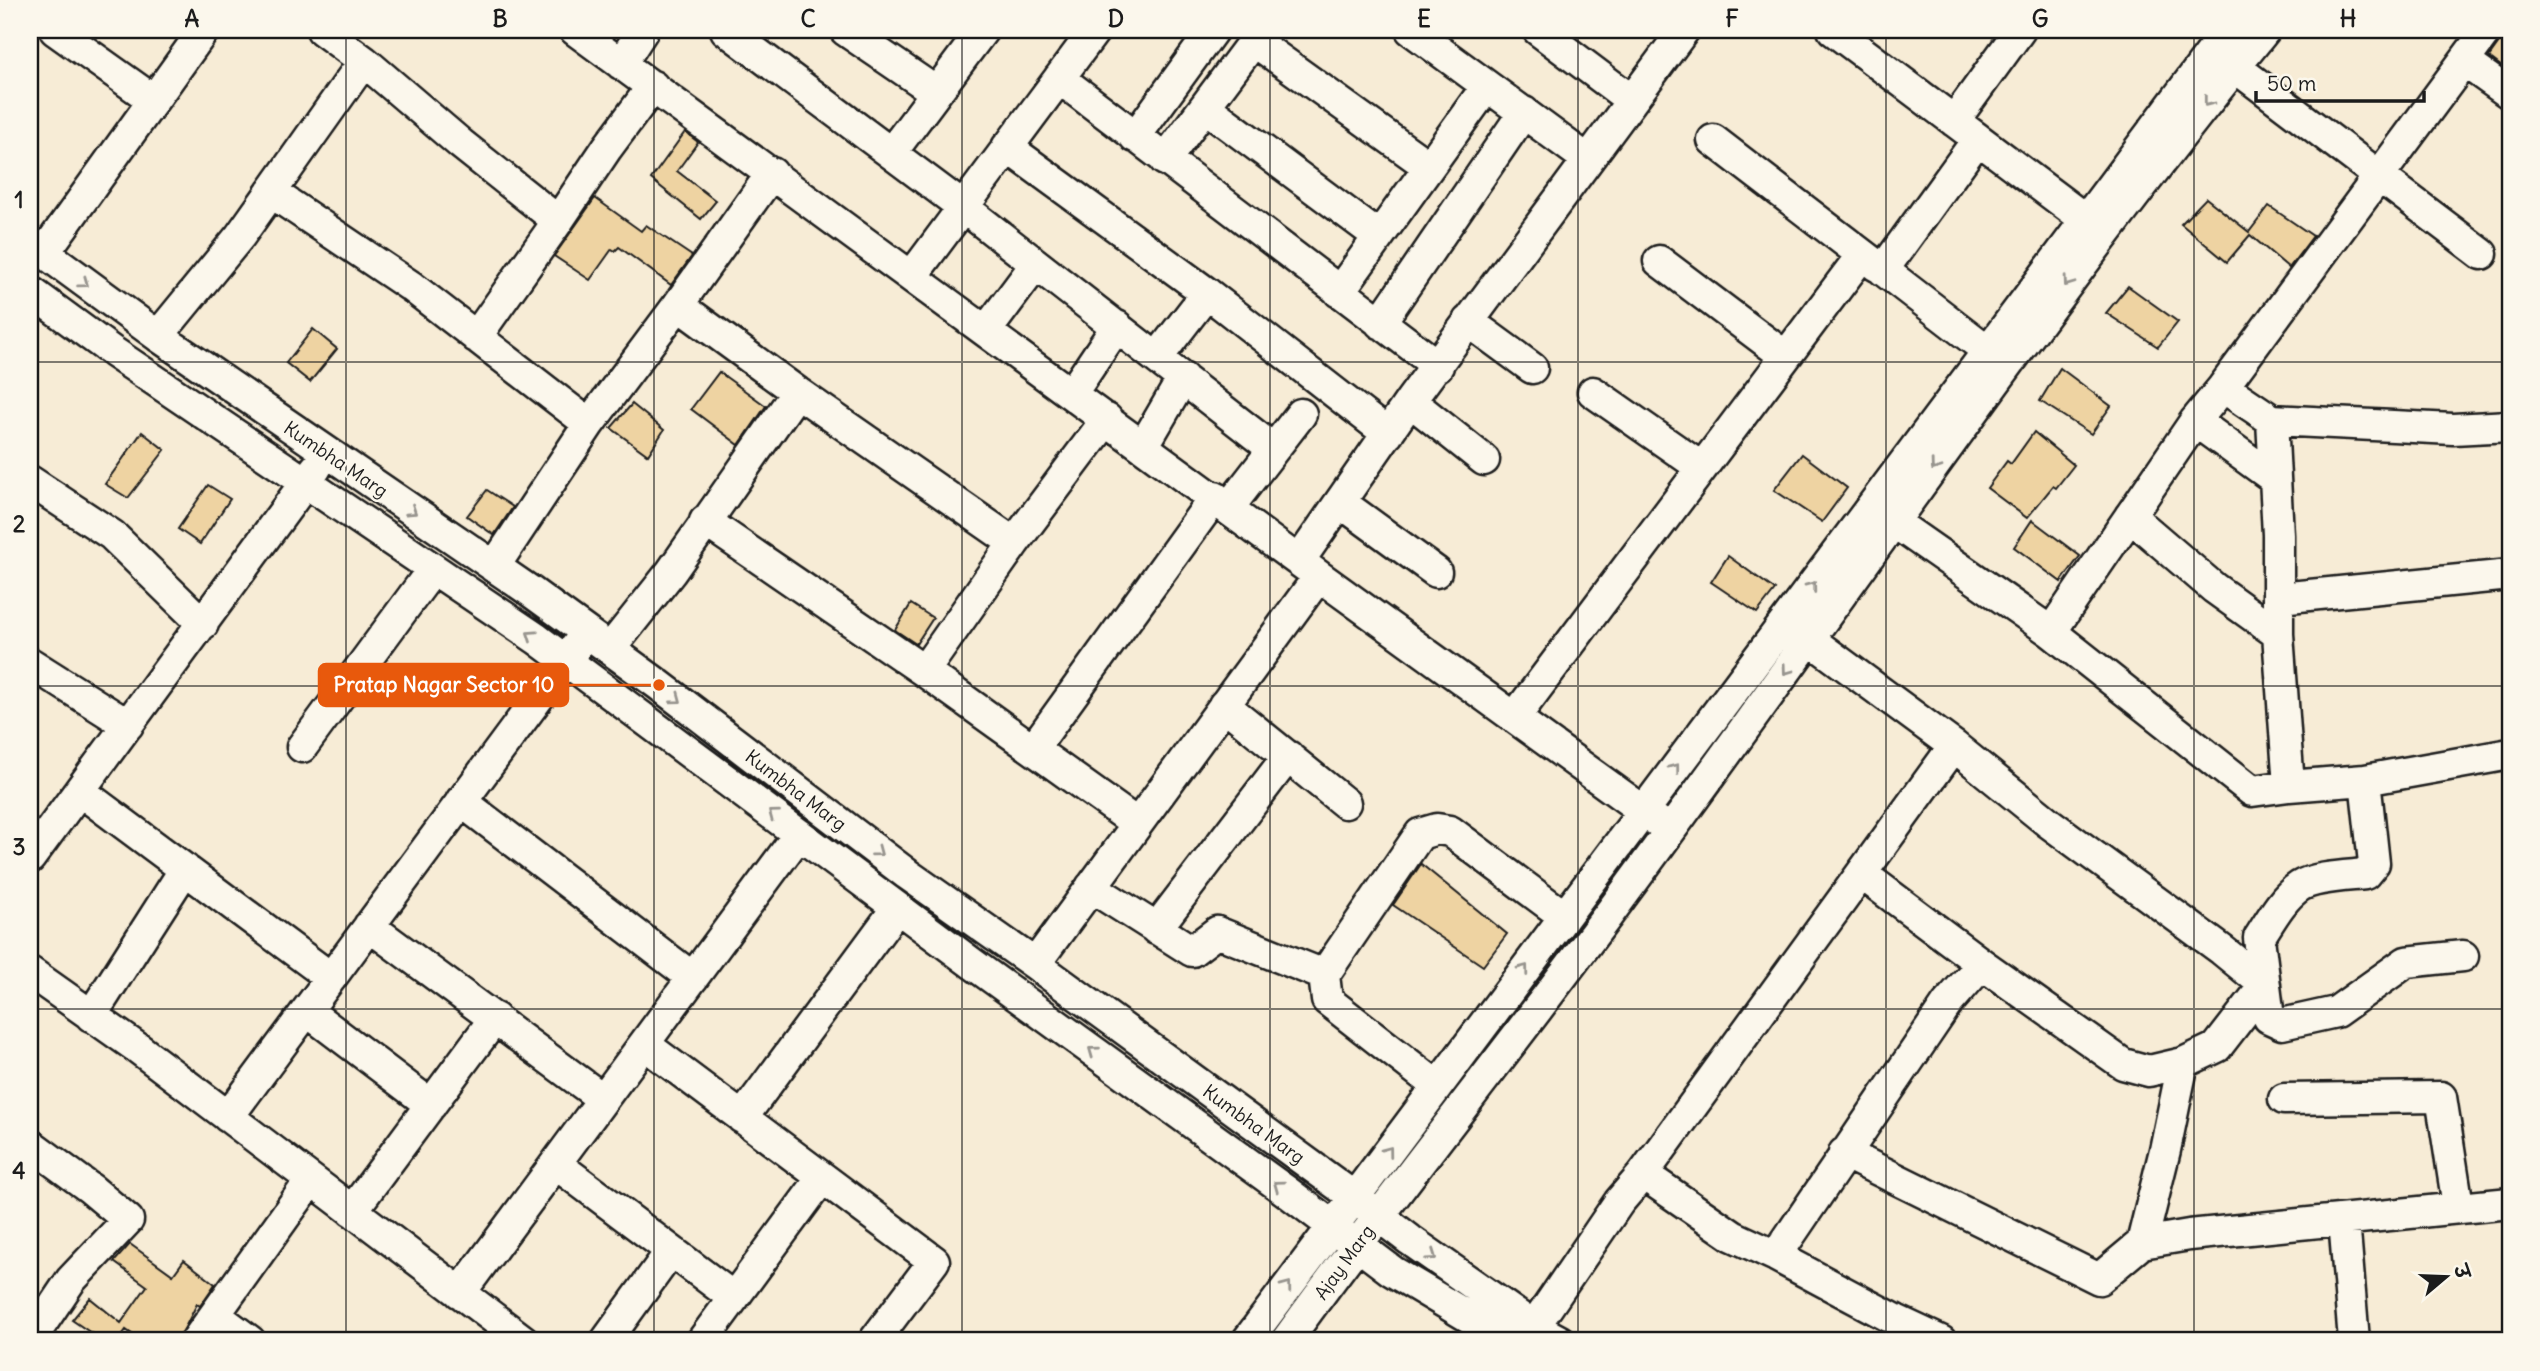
<svg xmlns="http://www.w3.org/2000/svg" width="2540" height="1371" font-family="Delius,'Playpen Sans Deva',sans-serif">
  <style>
    .building { fill: #eed3a2; stroke: #1c1c1c; stroke-width: 2 }
    .lines { fill: none; stroke-linecap: round; stroke-linejoin: round }
    .minor-casing { stroke: #1c1c1c; stroke-width: 35 }
    .minor { stroke: #fbf7ec; stroke-width: 30 }
    .oneway { stroke: #97948e }
    .grid { fill: none; stroke: #1c1c1c; stroke-width: 2; stroke-opacity: 0.55 }
    .labels { text-anchor: middle; dominant-baseline: central; stroke-width: 5; stroke-linejoin: round; paint-order: stroke }
    .street-label { font-size: 19px; fill: #1c1c1c; stroke: #fbf7ec }
    .leader { fill: none; stroke: #e8590c; stroke-width: 2.5 }
    .callout-dot { fill: #e8590c; stroke: #fbf7ec; stroke-width: 2.5 }
    .callout { fill: #e8590c; stroke: #e8590c; stroke-width: 2.5 }
    .callout-label { font-size: 21px; text-anchor: middle; font-weight: bold; fill: #fff }
    .neatline { fill: none; stroke: #1c1c1c; stroke-width: 2.5 }
    .grid-label { font-size: 23px; text-anchor: middle; font-weight: bold; fill: #1c1c1c }
  </style>
  <rect width="100%" height="100%" fill="#f7ecd6"/>
  <filter id="ink" filterUnits="userSpaceOnUse"><feTurbulence type="fractalNoise" baseFrequency=".0143" numOctaves="2"/><feDisplacementMap in="SourceGraphic" scale="14" xChannelSelector="R" yChannelSelector="G"/><feConvolveMatrix kernelMatrix="1 2 1 2 8 2 1 2 1" color-interpolation-filters="sRGB"/></filter>
  <g filter="url(#ink)">
    <path class="building" d="M2502,39L2510,45V73L2489,57Z
      M685,132L698,142L677,171L716,201L701,219L651,179Z
      M595,198L641,231L646,225L692,256L671,285L619,247L615,251L612,249L590,280L554,256Z
      M2206,198L2249,232L2269,206L2313,236L2289,268L2250,235L2227,262L2181,224Z
      M2128,286L2178,322L2158,347L2106,313Z
      M313,329L337,349L310,382L286,363Z
      M2060,368L2111,406L2091,434L2040,401Z
      M719,372L766,406L739,445L691,409Z
      M632,404L664,430L648,455L611,428Z
      M142,432L165,450L128,498L105,484Z
      M2034,432L2074,465L2056,488L2053,486L2027,518L1987,488L2007,461L2011,464Z
      M1802,454L1847,488L1822,522L1774,490Z
      M208,485L230,499L200,544L178,529Z
      M487,490L513,507L494,535L467,516Z
      M2032,520L2080,556L2061,582L2014,547Z
      M1728,556L1775,590L1757,613L1711,582Z
      M911,604L933,618L916,644L895,630Z
      M1421,864L1507,934L1483,966L1393,905Z
      M130,1244L173,1275L184,1260L215,1284L200,1306L197,1304L178,1341H142L126,1330L118,1341H103L72,1320L90,1298L121,1323L147,1286L114,1262Z"/>
    <g class="lines">
      <g class="minor-casing">
        <path id="minor" d="M55,30L153,100
          M322,30L364,61
          M575,30L1319,576L1660,823
          M726,30L963,207L1273,449
          M845,30L936,92
          M1411,30L1588,160
          M1538,30L1631,100
          M1833,30L2086,220
          M1254,41L1428,166
          M2465,62L2510,94
          M621,64L643,30
          M2235,67L2482,254
          M1059,78L1438,366
          M1205,107L1378,236
          M1954,121L2020,30
          M1135,137L1213,30
          M1978,139L1883,270L1988,351
          M1713,140L1877,266
          M1007,147L1207,293L1388,434
          M891,153L983,30
          M1165,160L1262,30
          M271,192L412,287L589,424L494,567
          M30,242L158,336L530,591L659,685L907,874L1035,964L1354,1197L1410,1240L1534,1327L1560,1341
          M44,253L204,30
          M1659,261L1785,356
          M912,276L1095,30
          M30,291L113,352L537,639L973,964L1286,1191L1392,1271L1509,1341
          M1339,292L1487,86
          M1468,321L1532,368
          M1380,323L1524,112
          M986,331L1036,264
          M158,336L240,236L364,61L461,144L558,221L607,148L653,86
          M476,337L558,221
          M1157,358L1207,293
          M797,392L1014,543
          M1593,392L1702,468
          M1072,393L1117,326
          M1410,401L1484,460
          M2272,420L2453,429L2510,426
          M2195,421L2275,479
          M589,424L678,305L772,173
          M1144,445L1183,378
          M30,481L112,535L203,624
          M1340,502L1436,572
          M1229,507L1301,414
          M1878,511L2051,632L2252,791L2289,786L2278,634V535L2272,420L2223,387
          M2130,516L2214,588L2278,634
          M705,521L924,671L1136,823
          M1299,561L1410,401L1684,30
          M2279,598L2510,575
          M2051,632L2195,421L2223,387L2487,30
          M1809,639L1954,746L2049,823L2222,950L2265,985L2217,1047L2183,1063L2165,1150L2142,1243
          M610,649L671,572L797,392L678,305
          M30,663L128,725
          M924,671L1014,543L1107,419
          M1224,705L1345,803
          M1515,717L1862,255
          M302,747L433,569
          M1033,749L1215,497
          M2365,780L2510,754
          M2289,786L2365,780L2374,863L2365,874C2347,876 2315,877 2300,886C2282,898 2270,921 2259,938L2269,1018L2282,1024L2336,1012L2406,962L2463,956
          M80,791L331,978
          M461,801L693,978
          M30,858L316,468
          M1862,874L1982,964
          M1091,887L1192,951L1217,932L1324,975
          M369,926L603,1099
          M1156,929L1288,756
          M1035,964L1319,576
          M30,972L139,1049L524,1341
          M307,1011L431,1105
          M91,1016L185,869
          M644,1044L934,1261L874,1341
          M1437,1086L1327,1000L1324,975L1420,834L1437,829L1450,831L1564,916
          M2284,1099L2441,1097L2458,1206
          M228,1117L578,644
          M742,1118L897,908
          M30,1144L91,1189L128,1220L71,1280L30,1341
          M1844,1153L2099,1279L2142,1243L2189,1235L2510,1203
          M556,1164L734,1298
          M1643,1174L1954,746
          M352,1211L495,1018
          M2344,1220L2354,1341
          M1776,1256L1896,1320L1941,1341
          M460,1293L799,834
          M215,1315L250,1341
          M1534,1327L1619,1202L1643,1174L1733,1236L1776,1256L1947,1004L1982,964L2123,1064L2149,1071L2183,1063
          M196,1341L311,1180
          M606,1341L671,1251
          M702,1341L822,1178
          M1247,1341L2228,30
          M1286,1341C1395,1190 1513,1045 1623,895C1837,606 2039,308 2265,30"/>
      </g>
      <use href="#minor" class="minor"/>
    </g>
    <defs><path id="oneway-chevron" d="M-2-3.5L2.5 0L-2 3.5" fill="none" stroke-width="1.6" stroke-linecap="round" stroke-linejoin="round" transform="scale(1.75)"/></defs>
    <g class="oneway">
      <use href="#oneway-chevron" transform="translate(2208 102) rotate(128)"/>
      <use href="#oneway-chevron" transform="translate(2068 282) rotate(126)"/>
      <use href="#oneway-chevron" transform="translate(84 283) rotate(36)"/>
      <use href="#oneway-chevron" transform="translate(1935 466) rotate(126)"/>
      <use href="#oneway-chevron" transform="translate(412 511) rotate(34)"/>
      <use href="#oneway-chevron" transform="translate(1812 586) rotate(-53)"/>
      <use href="#oneway-chevron" transform="translate(531 635) rotate(-146)"/>
      <use href="#oneway-chevron" transform="translate(1787 670) rotate(126)"/>
      <use href="#oneway-chevron" transform="translate(677 699) rotate(37)"/>
      <use href="#oneway-chevron" transform="translate(1675 768) rotate(-53)"/>
      <use href="#oneway-chevron" transform="translate(773 814) rotate(-143)"/>
      <use href="#oneway-chevron" transform="translate(878 852) rotate(37)"/>
      <use href="#oneway-chevron" transform="translate(1524 969) rotate(-53)"/>
      <use href="#oneway-chevron" transform="translate(1093 1051) rotate(-144)"/>
      <use href="#oneway-chevron" transform="translate(1388 1151) rotate(-53)"/>
      <use href="#oneway-chevron" transform="translate(1278 1185) rotate(-144)"/>
      <use href="#oneway-chevron" transform="translate(1432 1256) rotate(35)"/>
      <use href="#oneway-chevron" transform="translate(1287 1286) rotate(-53)"/>
    </g>
  </g>
  <path class="grid" d="M346,30V1341M654,30V1341M962,30V1341M1270,30V1341M1578,30V1341M1886,30V1341M2194,30V1341M30,362H2510M30,686H2510M30,1009H2510"/>
  <g class="labels">
    <g class="street-label">
      <text transform="translate(336 459) rotate(34)">Kumbha Marg</text>
      <text transform="translate(796 790) rotate(37)">Kumbha Marg</text>
      <text transform="translate(1254 1124) rotate(36)">Kumbha Marg</text>
      <text transform="translate(1344 1262) rotate(-54)">Ajay Marg</text>
    </g>
  </g>
  <path class="leader" d="M659 685L568 685"/>
  <circle class="callout-dot" cx="659" cy="685" r="7"/>
  <rect class="callout" x="319" y="664" width="249" height="42" rx="7"/>
  <g class="callout-label">
    <text x="444" y="692">Pratap Nagar Sector 10</text>
  </g>
  <rect width="2540" height="1371" fill="none" stroke="#fbf7ec" stroke-width="77"/>
  <g transform="translate(2446 1277) rotate(71)" stroke="#fbf7ec" stroke-width="5" paint-order="stroke">
  <path d="M0-5L12 26L0 18L-12 26Z" fill="#1c1c1c"/>
  <text y="-10" font-size="19" font-weight="bold" text-anchor="middle" fill="#1c1c1c">उ</text>
  </g>
  <path d="M2256 91v10h168v-10" fill="none" stroke="#1c1c1c" stroke-width="3.5"/>
  <text x="2267" y="91" font-size="21" fill="#1c1c1c" stroke="#fbf7ec" stroke-width="5" paint-order="stroke">50 m</text>
  <rect x="38" y="38" width="2464" height="1294" class="neatline"/>
  <g class="grid-label">
    <text x="192" y="27">A</text>
    <text x="500" y="27">B</text>
    <text x="808" y="27">C</text>
    <text x="1116" y="27">D</text>
    <text x="1424" y="27">E</text>
    <text x="1732" y="27">F</text>
    <text x="2040" y="27">G</text>
    <text x="2348" y="27">H</text>
    <text x="19" y="208">1</text>
    <text x="19" y="532">2</text>
    <text x="19" y="855">3</text>
    <text x="19" y="1179">4</text>
  </g>
</svg>
